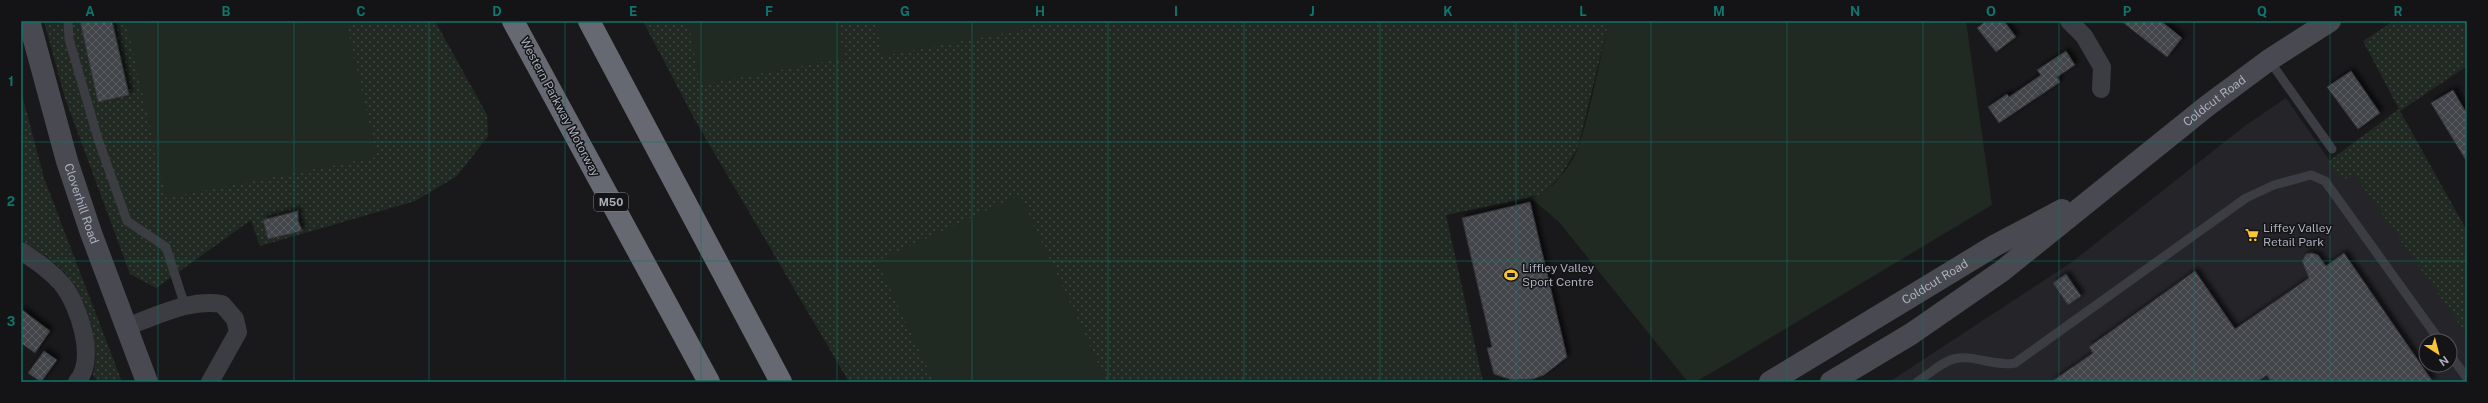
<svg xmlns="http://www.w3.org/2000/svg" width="2488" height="403" font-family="'Public Sans',sans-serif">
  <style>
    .built { fill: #252529; fill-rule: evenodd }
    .green { fill: url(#green-dots) }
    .pitch { fill: #212a22 }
    .building { fill: url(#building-cross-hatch); stroke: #333338; filter: url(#shadow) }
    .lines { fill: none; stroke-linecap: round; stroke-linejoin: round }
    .lane { stroke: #3c3c43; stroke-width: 9 }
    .street { stroke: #3c3c43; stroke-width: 18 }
    .secondary { stroke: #484951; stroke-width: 22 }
    .highway { stroke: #666872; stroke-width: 22 }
    .grid { fill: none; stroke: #0f766e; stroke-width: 1; stroke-opacity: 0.55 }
    .labels { text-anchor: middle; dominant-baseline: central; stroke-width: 3; stroke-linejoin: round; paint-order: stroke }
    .shield { fill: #141416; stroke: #7e808a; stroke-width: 1 }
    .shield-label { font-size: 11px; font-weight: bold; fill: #abafbc }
    .street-label { font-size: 12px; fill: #abafbc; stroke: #141416 }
    .poi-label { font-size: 12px; fill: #abafbc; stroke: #141416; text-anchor: start }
    .neatline { fill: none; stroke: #0f766e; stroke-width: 1.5 }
    .grid-label { font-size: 13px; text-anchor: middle; font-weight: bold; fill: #0f766e }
  </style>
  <defs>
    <pattern id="green-dots" width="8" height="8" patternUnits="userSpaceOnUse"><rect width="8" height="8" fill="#212a22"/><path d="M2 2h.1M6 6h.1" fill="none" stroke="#3f4640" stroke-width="1.8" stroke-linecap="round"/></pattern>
    <pattern id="building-cross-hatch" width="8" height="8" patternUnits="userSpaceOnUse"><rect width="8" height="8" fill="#434448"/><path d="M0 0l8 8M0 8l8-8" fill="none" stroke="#5b5c60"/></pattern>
    <filter id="shadow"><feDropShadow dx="3.5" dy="-3.5" stdDeviation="2" flood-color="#0009"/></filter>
  </defs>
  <rect width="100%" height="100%" fill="#19191b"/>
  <path class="built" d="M2286,98L2343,180L2353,173L2467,335V382H1889L2072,262L2246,125ZM2426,341H2450V365H2426Z"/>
  <path class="green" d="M44,21H435L487,115L488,136L457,176L415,201L260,246L251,220L156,288L130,274L65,98Z
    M643,21H1609L1578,147L1560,177L1541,195L1446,215L1483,382H849L695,120Z
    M2394,21H2467V66L2400,111L2467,231V335L2353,173L2343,181L2329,161L2399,109L2363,41Z
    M21,91L44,178L122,382H98L93,375C101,344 87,298 66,274C54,260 36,250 21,240Z"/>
  <path class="pitch" d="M126,21H346L377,157L166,198Z
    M688,21H838L844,58L700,85Z
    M876,21H1026L1027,29L882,56Z
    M1609,21H1966L1992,205L1730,362L1695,382H1688L1559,222L1531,198C1552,192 1572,166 1579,145C1592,106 1599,62 1609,21Z
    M1020,195L1107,382H934L877,261Z"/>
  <path class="building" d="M80,21H112L129,95L98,102Z
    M1986,21H2004L2016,37L1996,52L1977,28Z
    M2121,21H2161L2182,38L2167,57Z
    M2066,51L2075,65L2057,77L2060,82L1999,123L1988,107L2007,94L2009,97L2041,75L2037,70Z
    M2351,71L2380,113L2358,129L2327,87Z
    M2453,90L2467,114V162L2431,103Z
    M1530,202L1567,357L1544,375L1533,379L1512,380L1494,374L1487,348L1492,347L1462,218Z
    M298,211V220L302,231L268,239L263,220Z
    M2312,253L2318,255L2326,266L2344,253L2433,382H2271L2267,375L2257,382H2051L2093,353L2089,347L2195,271L2235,329L2309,278L2302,261L2306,254Z
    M2066,274L2081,296L2068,305L2053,283Z
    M21,309L50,331L35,353L21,343Z
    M44,351L57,360L41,382L28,373Z"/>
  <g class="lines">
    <path class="lane" d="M68,21L69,39L98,139L127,221L166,247L185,306
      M2269,60L2332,149
      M2450,355L2467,378
      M1917,382C1928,375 1941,362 1954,359C1974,354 1994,367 2015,363L2246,198L2274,185L2311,175L2325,181L2440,341"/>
    <path class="street" d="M2069,21L2084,36L2102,67L2101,89
      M21,251C36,261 50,270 62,284C79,305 97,359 77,382
      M125,327C156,317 189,298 222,304L235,319L238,332L210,382"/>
    <g class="secondary">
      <path id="s1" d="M29,21L67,161L91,233L147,382"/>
      <path id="s2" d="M1770,382L1994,246L2062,210"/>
      <path id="s3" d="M1831,382L1911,334L2002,271L2207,106L2269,60L2330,21"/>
    </g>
    <path class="highway" d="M513,21L709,382
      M589,21L781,382"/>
  </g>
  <path class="grid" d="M158,21V382M294,21V382M429,21V382M565,21V382M701,21V382M837,21V382M972,21V382M1108,21V382M1244,21V382M1380,21V382M1516,21V382M1651,21V382M1787,21V382M1923,21V382M2059,21V382M2194,21V382M2330,21V382M21,142H2467M21,261H2467"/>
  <defs>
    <g id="supermarket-bare" transform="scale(1.08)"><path d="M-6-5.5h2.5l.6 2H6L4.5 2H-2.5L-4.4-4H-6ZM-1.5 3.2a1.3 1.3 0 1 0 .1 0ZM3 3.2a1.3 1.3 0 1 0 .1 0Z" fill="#fac532" stroke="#141416" stroke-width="2.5" paint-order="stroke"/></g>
    <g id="stadium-bare" transform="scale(1.08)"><path d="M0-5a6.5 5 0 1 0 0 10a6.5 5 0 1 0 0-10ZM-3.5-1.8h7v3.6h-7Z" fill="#fac532" stroke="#141416" stroke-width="2.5" paint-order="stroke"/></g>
  </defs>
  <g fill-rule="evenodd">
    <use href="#supermarket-bare" x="2252" y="235"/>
    <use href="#stadium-bare" x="1511" y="275"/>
  </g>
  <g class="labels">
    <rect class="shield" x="594" y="193" width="34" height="18" rx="3"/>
    <g class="shield-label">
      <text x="611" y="202">M50</text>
    </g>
    <g class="street-label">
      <text stroke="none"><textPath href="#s3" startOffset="476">Coldcut Road</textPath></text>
      <text transform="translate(560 107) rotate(62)">Western Parkway Motorway</text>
      <text stroke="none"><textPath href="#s1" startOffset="190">Cloverhill Road</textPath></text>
      <text stroke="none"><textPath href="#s2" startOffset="193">Coldcut Road</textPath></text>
    </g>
    <g class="poi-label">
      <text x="2263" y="228">Liffey Valley<tspan x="2263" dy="14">Retail Park</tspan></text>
      <text x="1522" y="268">Liffley Valley<tspan x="1522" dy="14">Sport Centre</tspan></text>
    </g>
  </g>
  <rect width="2488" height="403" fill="none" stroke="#141416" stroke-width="44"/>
  <g transform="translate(2438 353) rotate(144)"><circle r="19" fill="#141416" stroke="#505258"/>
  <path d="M0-3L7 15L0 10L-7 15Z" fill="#fac532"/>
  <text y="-6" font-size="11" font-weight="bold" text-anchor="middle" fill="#abafbc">N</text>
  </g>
  <rect x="22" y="22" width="2444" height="359" class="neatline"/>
  <g class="grid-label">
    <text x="90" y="16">A</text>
    <text x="226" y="16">B</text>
    <text x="361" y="16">C</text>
    <text x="497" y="16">D</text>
    <text x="633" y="16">E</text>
    <text x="769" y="16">F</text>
    <text x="905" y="16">G</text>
    <text x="1040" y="16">H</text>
    <text x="1176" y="16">I</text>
    <text x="1312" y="16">J</text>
    <text x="1448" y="16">K</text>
    <text x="1583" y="16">L</text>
    <text x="1719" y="16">M</text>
    <text x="1855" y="16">N</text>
    <text x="1991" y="16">O</text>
    <text x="2127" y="16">P</text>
    <text x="2262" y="16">Q</text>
    <text x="2398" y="16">R</text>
    <text x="11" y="86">1</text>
    <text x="11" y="206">2</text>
    <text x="11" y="326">3</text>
  </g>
</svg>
